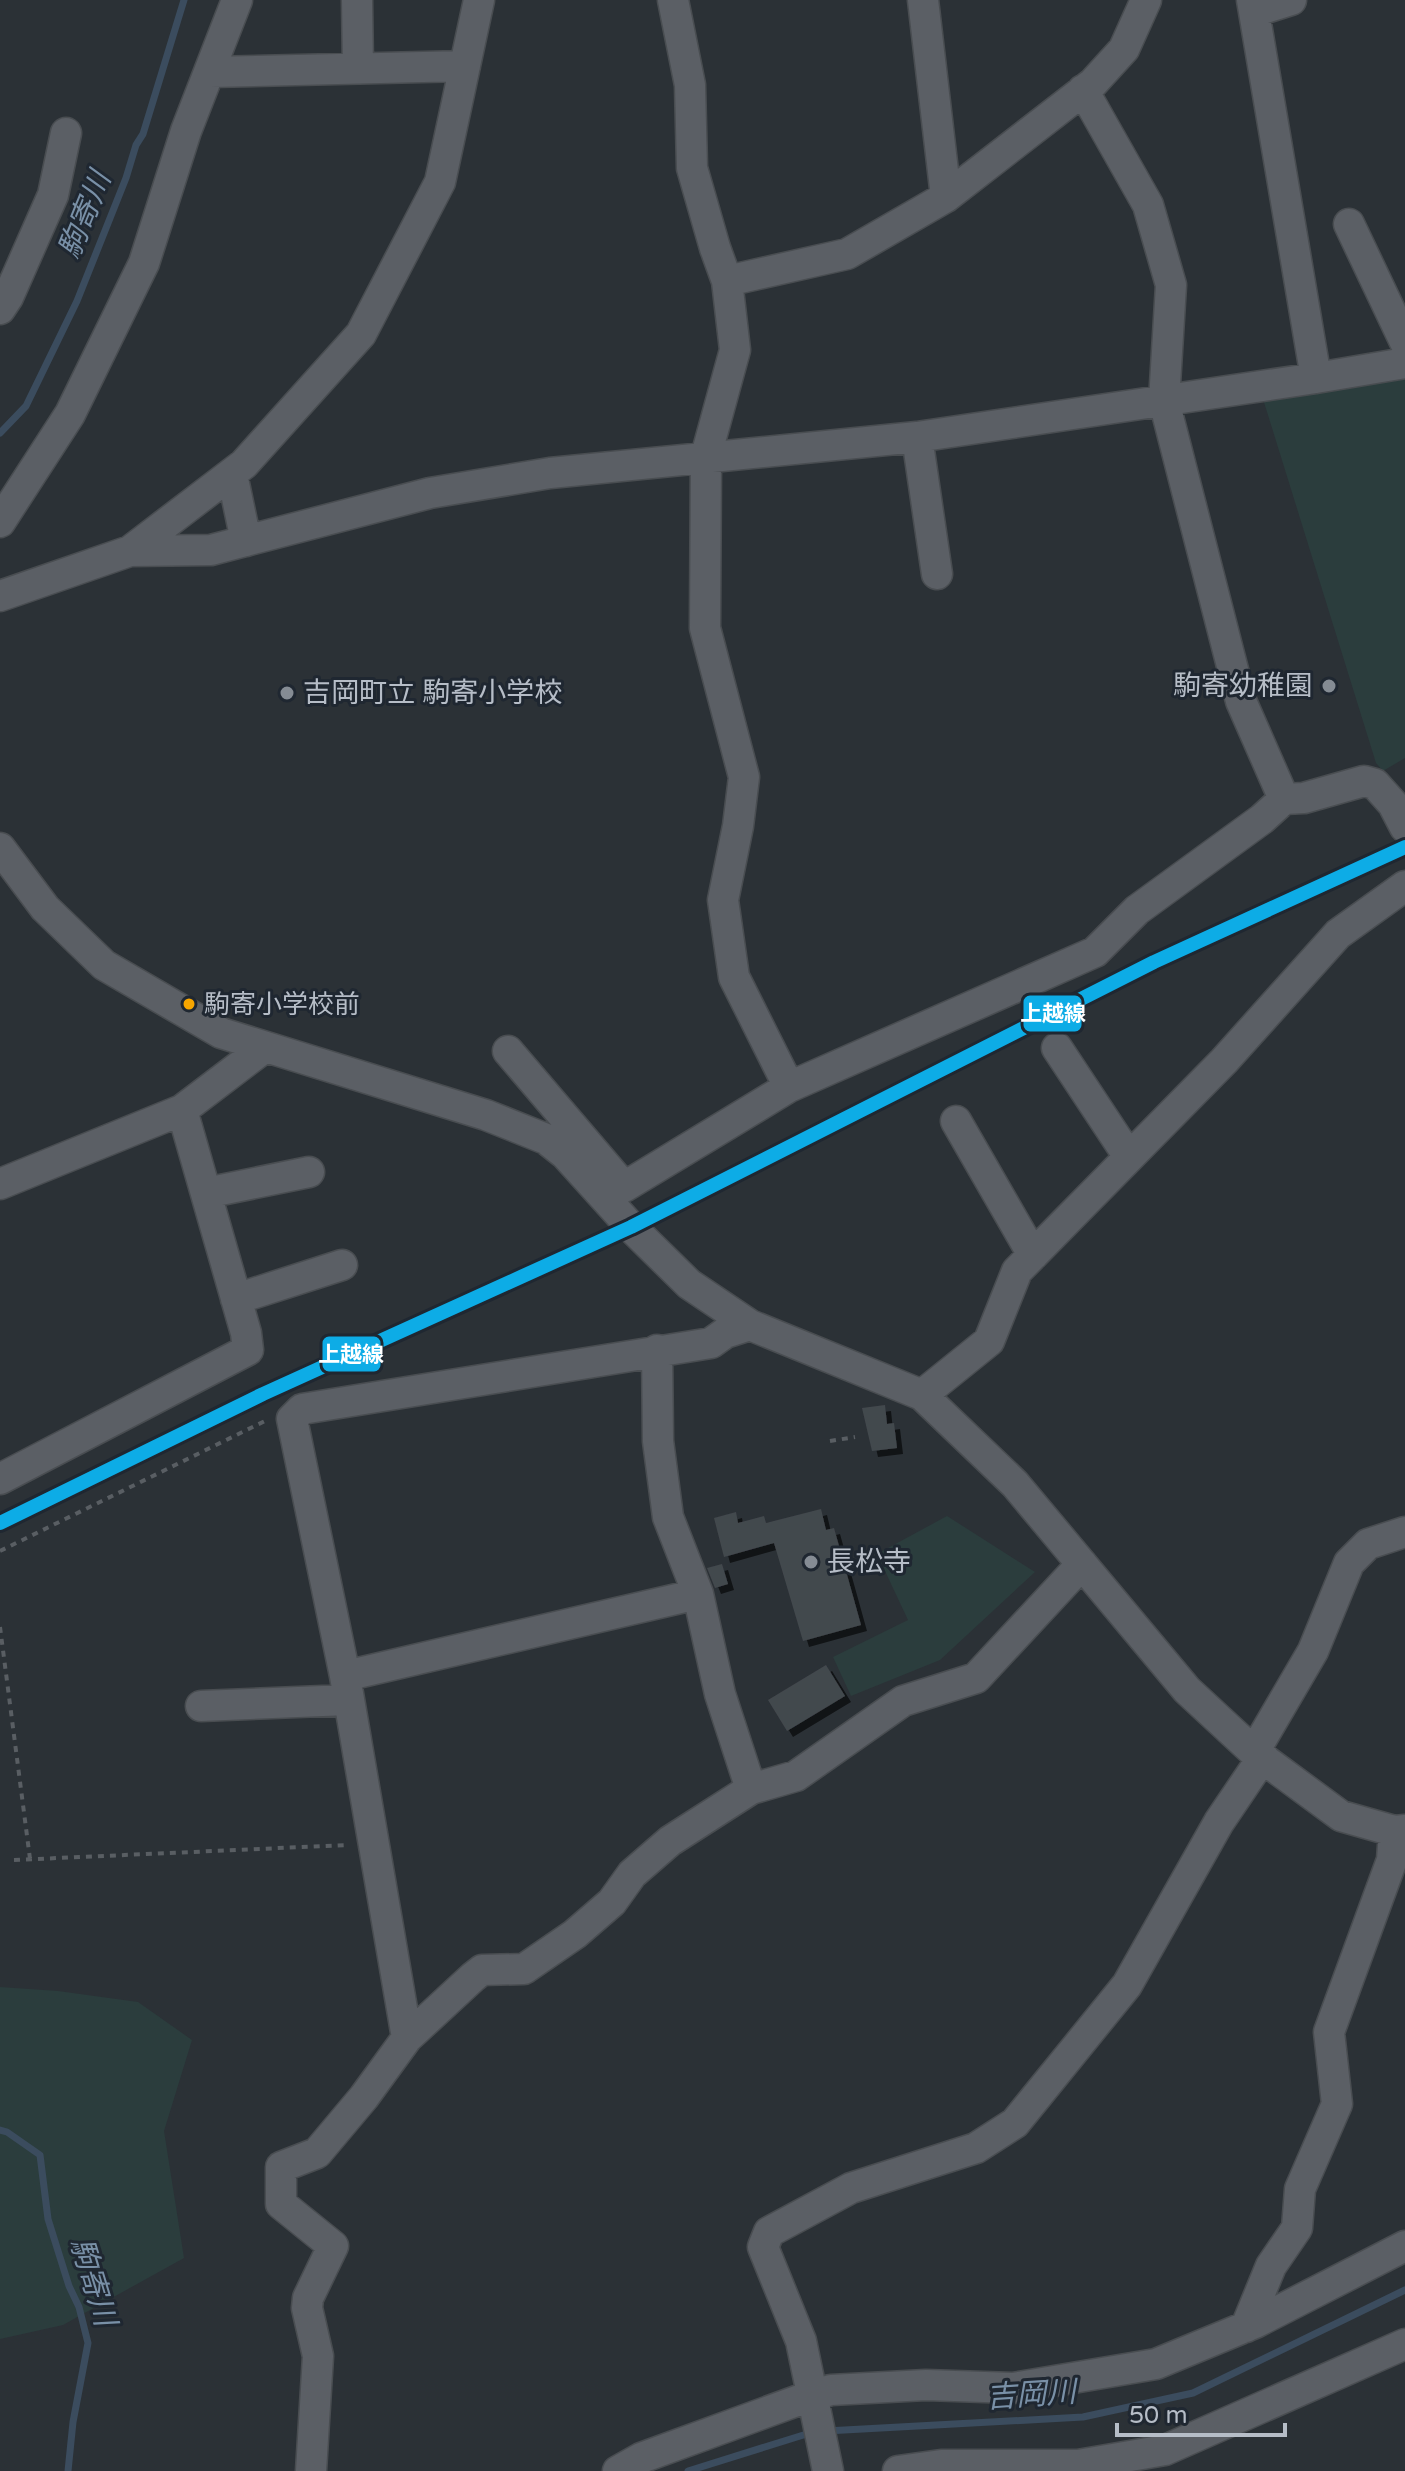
<svg xmlns="http://www.w3.org/2000/svg" width="1405" height="2471" font-family="'Varela Round','Noto Sans JP',sans-serif">
  <style>
    .green { fill: #2b3d3d }
    .lines { fill: none; stroke-linecap: round; stroke-linejoin: round }
    .stream { stroke: #3b4c5e; stroke-width: 7 }
    .building { fill: #43484d; filter: url(#shadow) }
    .minor-casing { stroke: #494d51; stroke-width: 33 }
    .path { stroke: #595e63; stroke-width: 4; stroke-dasharray: 6 6; stroke-linecap: butt }
    .minor { stroke: #5b5f65; stroke-width: 30 }
    .rail-1-casing { stroke: #1f2731; stroke-width: 20 }
    .rail-1 { stroke: #0dace6; stroke-width: 14 }
    .poi-dot { fill: #858c94; stroke: #1f2731; stroke-width: 3 }
    .bus-dot { fill: #f7a600; stroke: #1f2731; stroke-width: 3 }
    .labels { text-anchor: middle; dominant-baseline: central; stroke-width: 6; stroke-linejoin: round; paint-order: stroke }
    .bus-label { font-size: 26px; fill: #b6bdc7; stroke: #1f2731; text-anchor: start }
    .poi-label { font-size: 28px; fill: #b6bdc7; stroke: #1f2731; text-anchor: start }
    .water-label { font-size: 30px; font-style: italic; fill: #7990a7; stroke: #1f2731 }
    .line-badge { stroke: #1f2731; stroke-width: 3 }
    .badge-label { font-size: 22px; text-anchor: middle; font-weight: bold; fill: #fff }
  </style>
  <defs>
    <filter id="shadow"><feDropShadow dx="6" dy="6" stdDeviation="0" flood-color="#0009"/></filter>
  </defs>
  <rect width="100%" height="100%" fill="#2b3136"/>
  <path class="green" d="M1405,376V758L1383,771L1376,763L1263,399Z
    M947,1516L1035,1572L940,1660L851,1696L833,1657L908,1620L877,1554Z
    M0,1987L58,1991L138,2002L192,2040L164,2131L184,2258L63,2325L0,2339Z"/>
  <g class="lines">
    <path class="stream" d="M0,433L26,406L77,301L126,178L136,145L143,134L184,0
      M0,2130L7,2132L40,2155L48,2219L69,2286L79,2307L88,2343L73,2422L68,2471
      M826,2431L1083,2417L1193,2393L1405,2290
      M688,2471L813,2432"/>
  </g>
  <path class="building" d="M885,1405L887,1424L894,1423L897,1448L872,1451L862,1408Z
    M821,1509L826,1530L834,1528L861,1625L803,1641L774,1543L724,1557L714,1518L736,1512L738,1523L764,1516L766,1523Z
    M722,1564L728,1584L715,1588L707,1568Z
    M826,1665L845,1696L787,1731L768,1700Z"/>
  <g class="lines">
    <g class="minor-casing">
      <path id="minor" d="M357,0L358,68
        M673,0L690,85L692,168L715,248L727,281L735,350L706,456L705,628L744,777L738,826L723,900L734,977L789,1087L1095,952L1137,910L1262,819L1284,799L1304,798L1364,781L1375,784L1393,804L1405,827
        M923,0L946,197
        M1252,0L1316,378
        M1256,11L1291,0
        M210,72L465,66
        M1083,90L1148,205L1171,285L1164,401L1241,701L1284,799
        M1349,224L1405,342
        M727,281L847,254L946,197L1093,83L1124,49L1146,0
        M0,309L8,297L53,195L66,133
        M917,437L937,574
        M232,474L246,541
        M0,522L70,414L144,263L186,131L237,0
        M130,551L211,550L430,493L550,473L917,437L1316,378L1405,363
        M0,596L130,551L244,464L361,334L440,182L479,0
        M0,848L45,908L104,965L221,1033L486,1115L546,1139L565,1154L631,1227L689,1284L750,1325L922,1395L1015,1484L1187,1690L1254,1752L1341,1816L1394,1831L1405,1830
        M1057,1048L1129,1157
        M508,1051L624,1187L789,1087
        M956,1121L1033,1255
        M0,1184L182,1110L265,1047
        M206,1193L309,1172
        M236,1299L342,1265
        M657,1350L658,1441L668,1517L698,1594L720,1694L751,1789
        M922,1395L989,1341L1017,1271L1224,1061L1338,934L1405,886
        M0,1479L248,1350L246,1333L182,1110
        M345,1676L698,1594
        M201,1706L348,1700
        M1254,1752L1313,1651L1349,1563L1368,1544L1405,1532
        M407,2038L345,1676L292,1419L302,1409L711,1343L725,1333L750,1325
        M1246,2327L1271,2266L1297,2228L1300,2189L1337,2104L1329,2032L1392,1860L1394,1831
        M311,2471L318,2356L307,2308L308,2298L333,2246L281,2204V2167L317,2153L364,2097L407,2038L473,1977L482,1970L524,1969L575,1934L612,1902L632,1874L670,1841L751,1789L796,1776L903,1701L976,1678L1082,1564
        M618,2471L641,2458L813,2395L831,2390L926,2385L1013,2388L1156,2364L1255,2323L1405,2246
        M828,2471L801,2341L763,2247L769,2232L851,2188L976,2148L1015,2123L1127,1985L1219,1822L1263,1757
        M898,2471L941,2465H1078L1165,2450L1405,2344"/>
    </g>
    <path class="path" d="M830,1441L855,1437
      M0,1551L269,1419
      M0,1627L30,1859
      M14,1860L347,1845"/>
    <use href="#minor" class="minor"/>
    <g class="rail-1-casing">
      <path id="rail-1" d="M0,1523L263,1394L631,1227L1154,962L1405,847"/>
    </g>
    <use href="#rail-1" class="rail-1"/>
  </g>
  <g class="poi-dot">
    <circle cx="1329" cy="686" r="8"/>
    <circle cx="287" cy="693" r="8"/>
    <circle cx="811" cy="1562" r="8"/>
  </g>
  <circle class="bus-dot" cx="189" cy="1004" r="7"/>
  <g class="labels">
    <g class="bus-label">
      <text x="204" y="1004">駒寄小学校前</text>
    </g>
    <g class="poi-label">
      <text x="1313" y="686" text-anchor="end">駒寄幼稚園</text>
      <text x="303" y="693">吉岡町立 駒寄小学校</text>
      <text x="827" y="1562">長松寺</text>
    </g>
    <g class="water-label">
      <text transform="translate(85 215) rotate(-68)">駒寄川</text>
      <text transform="translate(93 2282) rotate(73)">駒寄川</text>
      <text transform="translate(1031 2395) rotate(-4)">吉岡川</text>
    </g>
  </g>
  <g class="line-badge">
    <rect x="1022" y="994" width="61" height="39" rx="8" fill="#0dace6"/>
    <rect x="321" y="1335" width="61" height="38" rx="8" fill="#0dace6"/>
  </g>
  <g class="badge-label">
    <text x="1053" y="1021">上越線</text>
    <text x="351" y="1362">上越線</text>
  </g>
  <path d="M1117 2423v12h168v-12" fill="none" stroke="#b6bdc7" stroke-width="4"/>
  <text x="1129" y="2423" font-size="24" fill="#b6bdc7" stroke="#1f2731" stroke-width="6" paint-order="stroke">50 m</text>
</svg>
